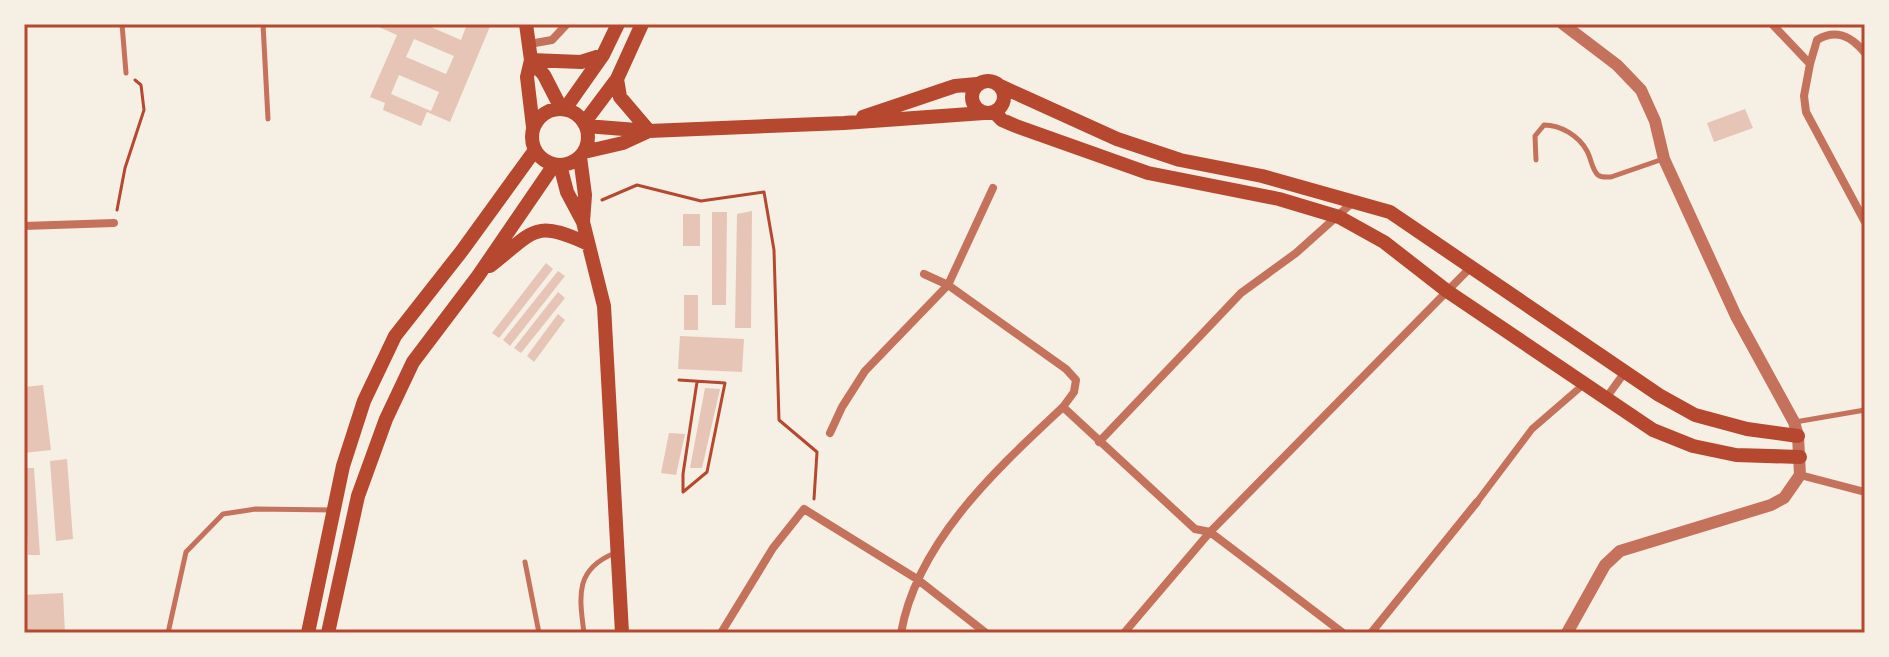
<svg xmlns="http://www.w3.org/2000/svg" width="1889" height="657" font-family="Figtree,sans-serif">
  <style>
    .building { fill: #e6c5b7; fill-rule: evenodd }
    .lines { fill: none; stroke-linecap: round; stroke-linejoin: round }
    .path { stroke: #b5482f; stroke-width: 3 }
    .service { stroke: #c5725c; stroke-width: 5 }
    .pedestrian { stroke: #c5725c; stroke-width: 7 }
    .minor { stroke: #c5725c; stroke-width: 8 }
    .tertiary { stroke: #c5725c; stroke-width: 12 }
    .secondary { stroke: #b5482f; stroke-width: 14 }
    .neatline { fill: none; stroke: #b5482f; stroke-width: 3 }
  </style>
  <rect width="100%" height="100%" fill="#f6efe4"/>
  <path class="building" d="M372,24H424L461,40L467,24H491L450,122L427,112L421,126L383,110L385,103L370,97L397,35ZM414,39L454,56L446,74L406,57ZM399,75L439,92L431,111L391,94Z
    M1745,109L1753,128L1714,142L1707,123Z
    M752,211L751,328H735L737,214Z
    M712,212H727L726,305H712Z
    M683,214H700V246H683Z
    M546,263L553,269L499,338L492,333Z
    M558,271L565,276L510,346L503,340Z
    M558,292L565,298L521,353L514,348Z
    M684,295H698V330H684Z
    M558,314L565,320L534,362L527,356Z
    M680,336L744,339L742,372L678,369Z
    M43,385L51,450L24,453V387Z
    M705,388L720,389L702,468H690Z
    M669,433L685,434L676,475L661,473Z
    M67,459L73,539L56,541L50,461Z
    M24,468H34L40,555H28Z
    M63,593L65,633H24V595Z"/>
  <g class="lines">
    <path class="path" d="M602,200L637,185L701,201L764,192L774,250L779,420L817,452L814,499
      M117,210L125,168L144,110L141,85L135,80
      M679,380L725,383L707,472L683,492V474L697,382"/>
    <path class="service" d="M122,24L126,73
      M263,24L268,119
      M1536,160L1535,136L1544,125C1561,125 1579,136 1587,151C1591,158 1592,170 1598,175C1602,178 1606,177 1611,177L1663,159
      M1795,422L1865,410
      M525,562L539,633
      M168,633L186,552L223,514L256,509L333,510
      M584,633C579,595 575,569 615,553"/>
    <path class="pedestrian" d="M1477,502L1532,429L1584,384"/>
    <path class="minor" d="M1772,24L1810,64L1804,96L1806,112L1865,222
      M529,44L552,40L567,24
      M1810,64L1817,40C1837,28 1852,37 1865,53
      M24,226L114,223
      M1606,398L1625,372
      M1063,407L1195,529L1210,532L1343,633
      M830,433L842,407L865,371L948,285L993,188
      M1099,442L1241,293L1296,253L1353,202
      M1800,475L1865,492
      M721,633L773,548L804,509L917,579L986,633
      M901,633C917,541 998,468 1063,407L1074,392L1076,380L1066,369L948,285L924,274
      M1124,633L1210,532L1470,268
      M1371,633L1477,502"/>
    <path class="tertiary" d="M1563,24L1617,65L1641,90L1655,121L1664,159L1736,316L1794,422L1798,436L1800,475L1784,498L1771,505L1620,551L1605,565L1567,633"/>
    <path class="secondary" d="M526,24L531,60L527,77L533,127
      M531,60L581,62L603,55
      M531,60L544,75L561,108
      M617,79L620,97L649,131
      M972 97a16 16 0 1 1 32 0a16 16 0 1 1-32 0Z
      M1000,86L1117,139L1180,160L1262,176L1390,212L1659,395L1695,415L1747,429L1798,436
      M532 137a28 28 0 1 1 56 0a28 28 0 1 1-56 0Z
      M565,109L603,55L618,24
      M994,112L1002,120L1016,126L1148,173L1279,199L1339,217L1384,242L1447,291L1653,430L1693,446L1736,455L1800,457
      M863,117L955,86L977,84
      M584,123L617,79L642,24
      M586,126L649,131L844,123L984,113
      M584,152L623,143L649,131
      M580,157L585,195L583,222
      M560,165L567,192L583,222L604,306L622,633
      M490,266C534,232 533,218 588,244
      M308,633L343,466L364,401L395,336L461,252L535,150
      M328,633L358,496L386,419L413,362L478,276L554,165"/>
  </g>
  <rect width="1889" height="657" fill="none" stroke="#f6efe4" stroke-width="52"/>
  <rect x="26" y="26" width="1837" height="605" class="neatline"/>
</svg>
